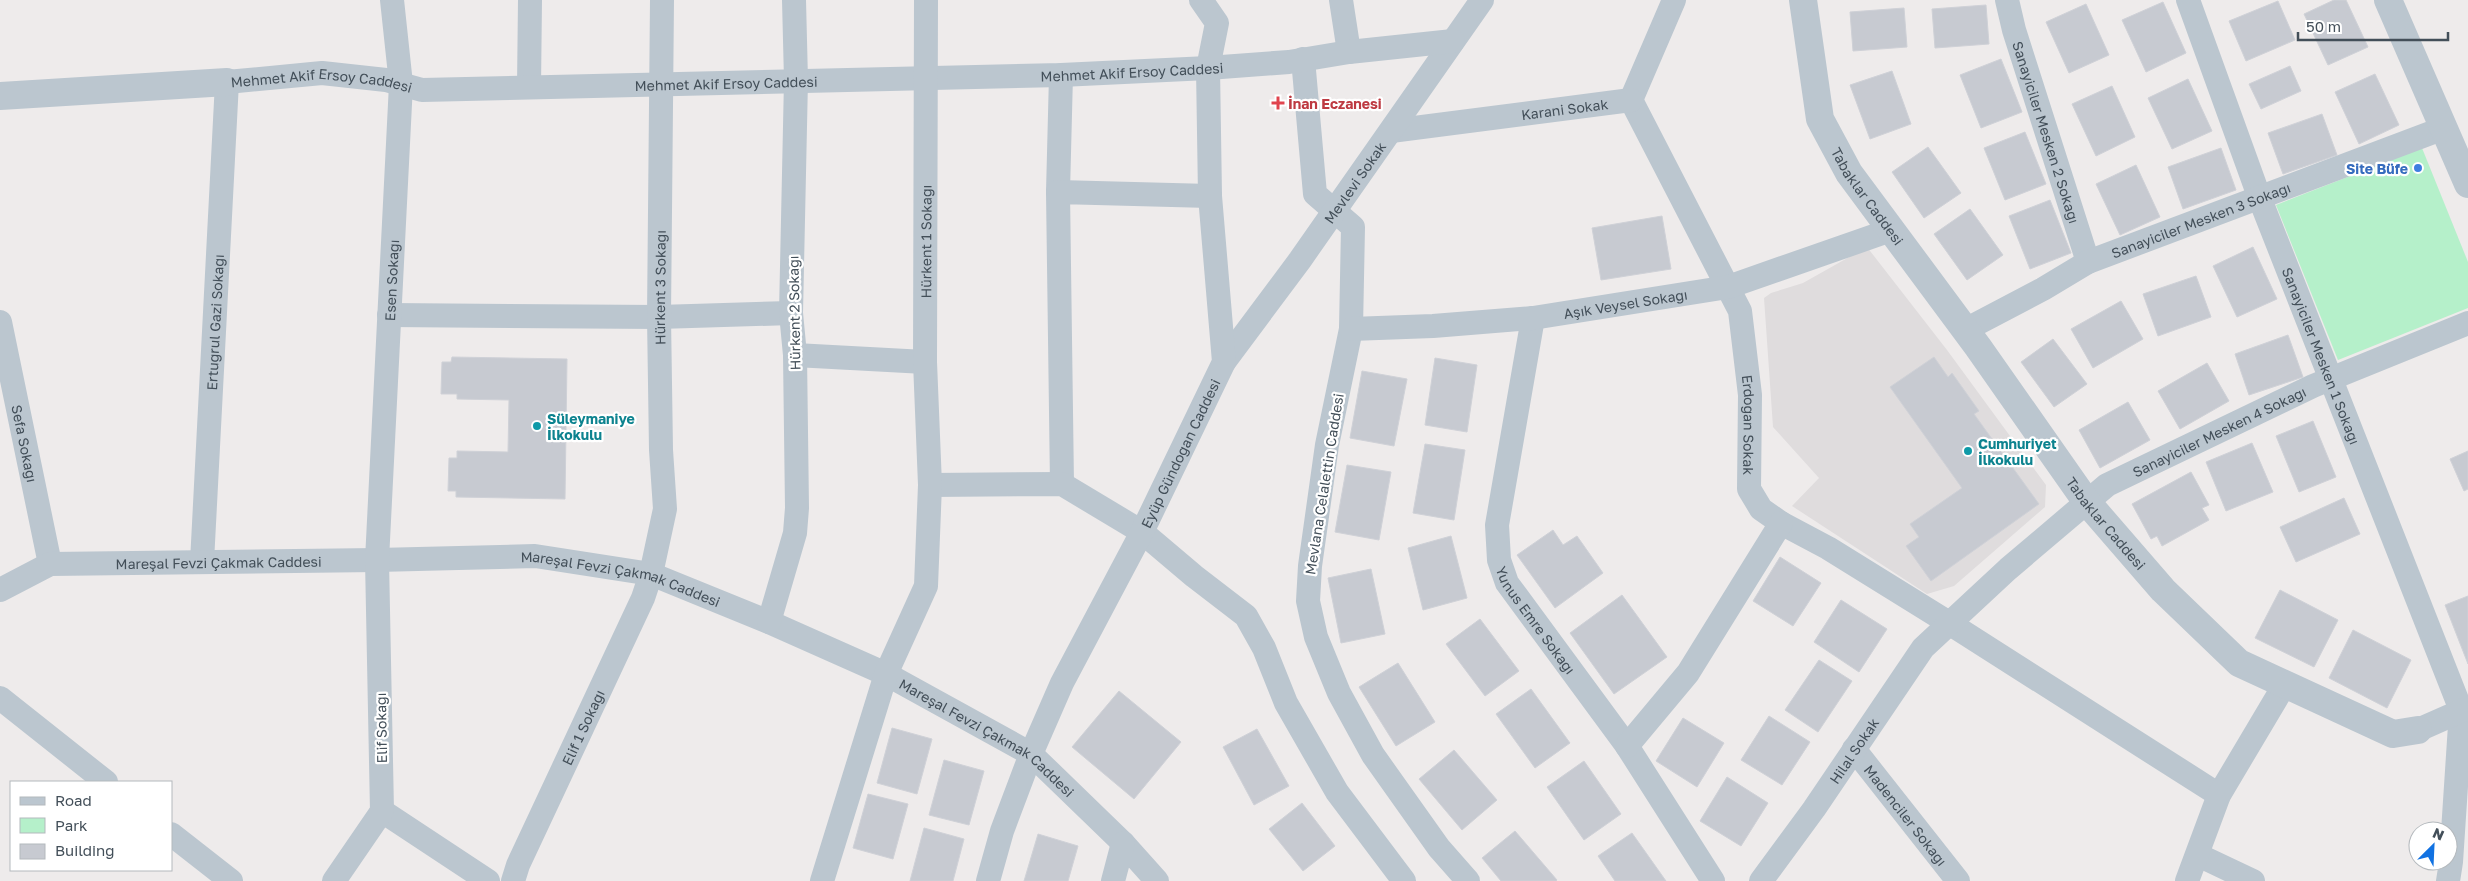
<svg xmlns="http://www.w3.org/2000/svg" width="2468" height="881" font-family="'Golos Text',sans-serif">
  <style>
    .education { fill: #dfdcdd }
    .green { fill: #b5f0ca }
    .building { fill: #c7cad1; stroke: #cfd1d7 }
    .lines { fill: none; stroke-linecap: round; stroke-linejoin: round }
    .minor { stroke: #bbc6cf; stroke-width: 24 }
    .tertiary { stroke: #bbc6cf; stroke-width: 28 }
    .health-dot { fill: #e0444e; stroke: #fff; stroke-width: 2 }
    .shop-dot { fill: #3f7fe0; stroke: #fff; stroke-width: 2 }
    .culture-dot { fill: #0f9aa8; stroke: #fff; stroke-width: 2 }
    .labels { text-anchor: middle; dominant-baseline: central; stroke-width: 4.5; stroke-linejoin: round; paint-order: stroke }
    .street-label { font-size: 14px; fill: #434f59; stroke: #fff }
    .health-label { font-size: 14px; font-weight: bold; fill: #be3a42; stroke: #fff; text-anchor: start }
    .shop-label { font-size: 14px; font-weight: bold; fill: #366cbe; stroke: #fff; text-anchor: end }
    .culture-label { font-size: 14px; font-weight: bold; fill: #0d838f; stroke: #fff; text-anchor: start }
  </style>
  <rect width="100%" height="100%" fill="#eeebeb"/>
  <path class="education" d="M1867,247L1947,350L2046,485L2045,507L1954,586L1927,594L1792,506L1819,478L1773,427L1764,298L1771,293L1803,283Z"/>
  <path class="green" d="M2422,148L2468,262V308L2338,360L2276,205Z"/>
  <path class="building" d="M2334,0H2346L2368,47L2328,65L2304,14Z
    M2278,1L2295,40L2246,61L2229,21Z
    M2163,2L2186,53L2146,72L2122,20Z
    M2086,4L2109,55L2069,73L2046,22Z
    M1986,5L1989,44L1935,48L1932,9Z
    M1904,8L1907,47L1853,51L1850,12Z
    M2001,59L2022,112L1981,128L1960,75Z
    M2290,66L2301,91L2261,109L2249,84Z
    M1892,71L1911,124L1870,139L1850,85Z
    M2375,74L2399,125L2359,144L2335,92Z
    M2188,79L2212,131L2172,149L2148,98Z
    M2112,86L2135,137L2096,156L2072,104Z
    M2322,114L2337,155L2283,174L2268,133Z
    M2025,132L2046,184L2005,200L1984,148Z
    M1928,147L1961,193L1924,218L1892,172Z
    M2221,148L2236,190L2183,209L2168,167Z
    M2136,165L2160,217L2120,235L2096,184Z
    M2050,200L2071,253L2030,269L2009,216Z
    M1970,209L2003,255L1967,280L1934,234Z
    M1662,216L1671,269L1601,280L1592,228Z
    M2253,247L2277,299L2237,317L2213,266Z
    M2196,276L2211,317L2158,336L2143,294Z
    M2121,301L2143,339L2093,368L2071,329Z
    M2288,335L2303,377L2249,395L2235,354Z
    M2053,339L2087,384L2054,407L2021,362Z
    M452,357L567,359L565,499L456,497V491H448L449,458H457V451L508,452L509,400L457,399V394H441L442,362H451Z
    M1934,357L1948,377L1952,373L1979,411L1974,414L2039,504L1931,581L1906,546L1919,537L1910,524L1962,488L1890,387Z
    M1435,358L1477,365L1467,432L1425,425Z
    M2207,363L2229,401L2180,429L2158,391Z
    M1362,371L1407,379L1394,446L1350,438Z
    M2128,402L2150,440L2100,468L2079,430Z
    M2313,421L2336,477L2299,492L2276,436Z
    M2252,443L2273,492L2226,511L2206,462Z
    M1425,444L1465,450L1454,520L1413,513Z
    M2468,451V489L2464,491L2450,459Z
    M1347,465L1391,472L1379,540L1335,532Z
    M2191,472L2209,505L2202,508L2209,520L2162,546L2157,536L2151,539L2132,504Z
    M2344,498L2360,534L2296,562L2280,527Z
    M1553,530L1563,545L1577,536L1603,573L1555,608L1517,555Z
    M1451,536L1467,598L1423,610L1408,548Z
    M1780,557L1821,583L1793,626L1753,601Z
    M1371,569L1385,634L1341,643L1328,578Z
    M2280,590L2338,620L2314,667L2255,638Z
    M1622,595L1667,657L1614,694L1570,633Z
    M2468,596V664L2445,605Z
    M1841,600L1887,629L1859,672L1814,642Z
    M1480,619L1519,671L1485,696L1446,644Z
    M2353,630L2411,660L2387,708L2329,678Z
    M1819,660L1852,681L1818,732L1785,710Z
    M1398,663L1435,722L1396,746L1359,687Z
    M1531,689L1570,743L1535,768L1496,714Z
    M1119,691L1181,742L1134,799L1072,747Z
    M1769,716L1810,742L1782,785L1741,760Z
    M1683,718L1724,743L1697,787L1656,761Z
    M892,728L932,739L917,794L877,783Z
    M1257,729L1289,786L1254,805L1223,747Z
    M1454,750L1497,800L1462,830L1419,779Z
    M944,760L984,771L969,825L929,815Z
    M1584,761L1621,814L1584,840L1547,787Z
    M1727,777L1768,803L1741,846L1700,821Z
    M868,794L908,804L893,859L853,848Z
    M1302,803L1335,846L1303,871L1269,829Z
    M924,828L964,839L953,881H910Z
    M1515,831L1557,880L1556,881H1501L1482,858Z
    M1632,833L1666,881H1615L1598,856Z
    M1038,834L1078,846L1068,881H1024Z"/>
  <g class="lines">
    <g class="minor">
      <path d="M1341,0L1349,52"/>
      <path id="s1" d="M2007,0L2014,30L2088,262"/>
      <path id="s2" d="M2188,0L2260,199L2461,710L2451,862L2448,881"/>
      <path d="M1303,59L1315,194L1353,227L1351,329L1327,445L1310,566L1308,601L1316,637L1339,693L1373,755L1439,848L1468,881"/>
      <path d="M529,87L530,0"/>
      <path id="s3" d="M1631,100L1740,311L1750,395L1749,489L1761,509L1781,523L1828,548L1949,623L2219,795"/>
      <path d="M1631,100L1674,0"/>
      <path id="s4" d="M1391,131L1631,100"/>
      <path d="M1058,192L1061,75"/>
      <path d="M389,315L659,317L791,313"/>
      <path id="s5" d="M1533,318L1497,525L1499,560L1507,583L1627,746L1713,881"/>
      <path id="s6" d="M0,322L50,564"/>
      <path id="s7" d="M1351,329L1433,326L1533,318L1728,287L1891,230"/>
      <path id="s8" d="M1965,330L2043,289L2088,262L2444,128"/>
      <path d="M795,355L925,362"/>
      <path id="s9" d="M1224,362L1300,260L1482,0"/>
      <path d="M1062,484L1058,192L1210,196"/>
      <path d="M930,485L1062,484L1142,532L1194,576L1246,616L1264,648L1286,703L1337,792L1404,881"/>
      <path id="s10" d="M202,562L227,82L322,73L386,80L422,90L1061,75L1208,68L1289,62L1349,52L1453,41"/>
      <path id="s11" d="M0,590L50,564L377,560L535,556L651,574L769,622L886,674L1031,754L1123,843L1157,881"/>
      <path d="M769,622L795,533L797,508L795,355L791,313L796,80L794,0"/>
      <path d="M0,698L106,782"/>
      <path d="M2418,730L2468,708"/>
      <path d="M1627,746L1688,673L1781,523"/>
      <path id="s12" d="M1854,749L1958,881"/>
      <path d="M382,811L488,881"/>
      <path d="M171,834L231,881"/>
      <path d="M2198,855L2253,881"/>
      <path id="s13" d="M334,881L382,811L377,560L401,84L392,0"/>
      <path id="s14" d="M513,881L518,865L643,598L651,574L665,509L661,450L659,317L662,0"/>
      <path id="s15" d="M822,881L886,674L926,586L930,485L925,362L926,0"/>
      <path id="s16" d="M988,881L1002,831L1031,754L1062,683L1142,532L1224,362L1210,196L1208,68L1217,23L1201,0"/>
      <path d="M1113,881L1123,843"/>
      <path id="s17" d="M1761,881L1814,809L1923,648L2008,569L2107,485L2313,386L2468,323"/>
      <path d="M2187,881L2219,795L2285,684"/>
    </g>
    <g class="tertiary">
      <path id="s18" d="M1803,0L1820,119L1849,173L1978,347L2086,501L2163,590L2239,663L2393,734L2418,730"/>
      <path d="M2388,0L2468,184"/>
      <path d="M0,96L227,82"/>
    </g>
  </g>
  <path class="health-dot" d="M1275.5 95.5h5v5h5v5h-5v5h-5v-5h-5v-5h5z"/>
  <circle class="shop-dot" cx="2418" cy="168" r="5"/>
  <g class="culture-dot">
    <circle cx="537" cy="426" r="5"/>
    <circle cx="1968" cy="451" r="5"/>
  </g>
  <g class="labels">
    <g class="street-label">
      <text stroke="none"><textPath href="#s10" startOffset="1388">Mehmet Akif Ersoy Caddesi</textPath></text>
      <text stroke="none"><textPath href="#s10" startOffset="982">Mehmet Akif Ersoy Caddesi</textPath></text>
      <text stroke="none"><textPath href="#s10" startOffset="576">Mehmet Akif Ersoy Caddesi</textPath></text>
      <text stroke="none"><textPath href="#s4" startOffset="175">Karani Sokak</textPath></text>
      <text stroke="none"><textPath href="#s1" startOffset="138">Sanayiciler Mesken 2 Sokağı</textPath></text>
      <text stroke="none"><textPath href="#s9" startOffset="222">Mevlevi Sokak</textPath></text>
      <text stroke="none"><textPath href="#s18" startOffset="211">Tabaklar Caddesi</textPath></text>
      <text stroke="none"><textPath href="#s8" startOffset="261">Sanayiciler Mesken 3 Sokağı</textPath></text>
      <text stroke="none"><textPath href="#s15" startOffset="658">Hürkent 1 Sokağı</textPath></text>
      <text stroke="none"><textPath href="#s13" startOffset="616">Esen Sokağı</textPath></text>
      <text stroke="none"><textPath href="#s14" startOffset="625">Hürkent 3 Sokağı</textPath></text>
      <text stroke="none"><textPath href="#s7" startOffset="276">Aşık Veysel Sokağı</textPath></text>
      <text transform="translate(794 313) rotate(-91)">Hürkent 2 Sokağı</text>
      <text stroke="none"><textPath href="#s10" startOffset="240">Ertuğrul Gazi Sokağı</textPath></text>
      <text stroke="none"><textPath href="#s2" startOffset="380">Sanayiciler Mesken 1 Sokağı</textPath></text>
      <text stroke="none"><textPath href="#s3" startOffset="352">Erdoğan Sokak</textPath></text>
      <text stroke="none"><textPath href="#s17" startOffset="654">Sanayiciler Mesken 4 Sokağı</textPath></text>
      <text stroke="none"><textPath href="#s6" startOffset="124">Sefa Sokağı</textPath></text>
      <text stroke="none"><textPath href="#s16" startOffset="470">Eyüp Gündoğan Caddesi</textPath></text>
      <text transform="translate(1324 484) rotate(-81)">Mevlana Celalettin Caddesi</text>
      <text stroke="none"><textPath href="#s18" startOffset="616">Tabaklar Caddesi</textPath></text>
      <text stroke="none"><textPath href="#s11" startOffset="225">Mareşal Fevzi Çakmak Caddesi</textPath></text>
      <text stroke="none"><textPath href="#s11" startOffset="630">Mareşal Fevzi Çakmak Caddesi</textPath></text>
      <text stroke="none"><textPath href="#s5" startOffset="316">Yunus Emre Sokağı</textPath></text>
      <text transform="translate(381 728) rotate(-91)">Elif Sokağı</text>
      <text stroke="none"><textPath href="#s14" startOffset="169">Elif 1 Sokağı</textPath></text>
      <text stroke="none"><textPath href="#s11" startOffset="1034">Mareşal Fevzi Çakmak Caddesi</textPath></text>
      <text stroke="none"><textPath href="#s17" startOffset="160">Hilal Sokak</textPath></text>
      <text stroke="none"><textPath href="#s12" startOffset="84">Madenciler Sokağı</textPath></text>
    </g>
    <g class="health-label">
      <text x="1288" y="103">İnan Eczanesi</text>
    </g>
    <g class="shop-label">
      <text x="2408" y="168">Site Büfe</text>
    </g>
    <g class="culture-label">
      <text x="547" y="418">Süleymaniye<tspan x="547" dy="16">İlkokulu</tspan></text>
      <text x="1978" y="443">Cumhuriyet<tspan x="1978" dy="16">İlkokulu</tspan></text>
    </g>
  </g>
  <rect x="10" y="781" width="162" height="90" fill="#ffffff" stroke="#b4b9bd"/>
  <rect x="20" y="797" width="25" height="8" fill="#bbc6cf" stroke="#b4b9bd"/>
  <text x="55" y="806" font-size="15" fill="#434f59">Road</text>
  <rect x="20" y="818" width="25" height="15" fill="#b5f0ca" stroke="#b4b9bd"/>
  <text x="55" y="831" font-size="15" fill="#434f59">Park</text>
  <rect x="20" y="844" width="25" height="15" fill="#c7cad1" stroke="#b4b9bd"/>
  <text x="55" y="856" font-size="15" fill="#434f59">Building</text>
  <g transform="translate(2433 846) rotate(24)"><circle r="24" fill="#ffffff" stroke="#b4b9bd"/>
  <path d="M0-4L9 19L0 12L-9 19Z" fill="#1172e2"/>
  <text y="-8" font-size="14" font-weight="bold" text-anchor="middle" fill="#434f59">N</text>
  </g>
  <path d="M2298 32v8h150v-8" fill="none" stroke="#434f59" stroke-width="2.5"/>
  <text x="2306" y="32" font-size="15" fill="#434f59" stroke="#ffffff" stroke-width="4" paint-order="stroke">50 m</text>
</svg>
